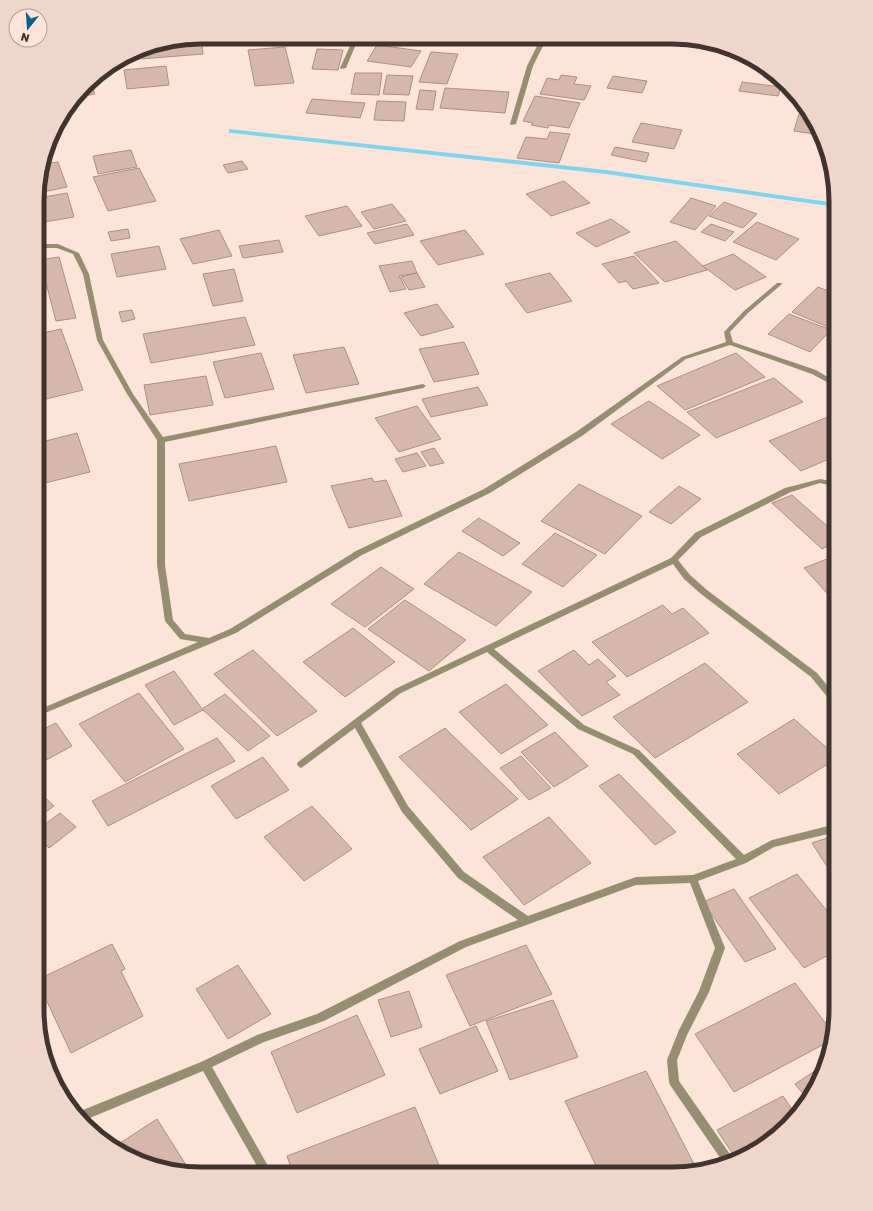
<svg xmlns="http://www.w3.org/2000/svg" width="873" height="1211" font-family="'Golos Text',sans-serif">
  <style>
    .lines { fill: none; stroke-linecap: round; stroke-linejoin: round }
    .stream { fill: #7bd6f0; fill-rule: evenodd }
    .building { fill: #d6b8aa; stroke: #ac8f82 }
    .minor { fill: #968e71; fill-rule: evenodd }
    .rim { fill: none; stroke: #40342f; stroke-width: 5 }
  </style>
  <rect width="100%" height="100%" fill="#fde4d8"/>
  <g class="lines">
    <path class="stream" d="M229,129L606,170L836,203V207L606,174L232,133H229Z"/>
  </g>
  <path class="building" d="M201,37L203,54L141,59V50L148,46Z
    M245,37H262V40L246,41Z
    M377,45L421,51L411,67L367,61Z
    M285,47L294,83L255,86L248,50Z
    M317,49L343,50L338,70L312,69Z
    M431,52L458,54L447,84L419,82Z
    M166,66L169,85L127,89L124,70Z
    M355,73H382L379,95L351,94Z
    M387,75L413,76L409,95L383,94Z
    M561,75L577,77L574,84L591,86L584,100L540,94L547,78L559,80Z
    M613,76L647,81L642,93L607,88Z
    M90,81L95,94L77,97Z
    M742,82L781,87L778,96L739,91Z
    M445,88L509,92L505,113L440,108Z
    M420,90L436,91L433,110L416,109Z
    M535,96L580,103L569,128L549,125L548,128L531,125L533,123L523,121Z
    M312,99L365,103L360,118L306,113Z
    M377,101L406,102L404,121L374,120Z
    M799,114L808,115L819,129L821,135L794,131Z
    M641,123L682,130L674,149L632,142Z
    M550,132L570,134L559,163L517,158L526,137L547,139Z
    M615,147L649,153L646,162L611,155Z
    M131,150L137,167L98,174L93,156Z
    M242,161L248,169L228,173L223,165Z
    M58,162L67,187L38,193V179L44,164Z
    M139,168L156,201L108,211L93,177Z
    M564,181L590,203L551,216L526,194Z
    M67,193L74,217L38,223V198Z
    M691,198L716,206L695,230L670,222Z
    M724,202L757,214L743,228L709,216Z
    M392,204L406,221L374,229L361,212Z
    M347,206L362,226L319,236L305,216Z
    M611,219L630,232L596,247L576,233Z
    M757,222L799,239L776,260L733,242Z
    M407,224L414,235L375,244L367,233Z
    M711,224L734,232L725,241L701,232Z
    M128,229L130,238L111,241L108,232Z
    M219,230L232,256L193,264L180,239Z
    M465,230L484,254L438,265L420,241Z
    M279,240L283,252L243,258L239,246Z
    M676,241L707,270L665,282L634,253Z
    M159,246L166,269L117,277L111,254Z
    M733,254L766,277L735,290L703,266Z
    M634,256L659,283L633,289L626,281L619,283L602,264Z
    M59,257L76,318L56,321L40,260Z
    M412,261L417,273L399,276L406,289L390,292L379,266Z
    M234,269L243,301L213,306L203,274Z
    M417,273L425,287L409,290L401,277Z
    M550,273L572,301L527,313L505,284Z
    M38,283L43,309L38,310Z
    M818,287L836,294V326L833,329L792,312Z
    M437,304L454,327L421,336L404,313Z
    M132,310L135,319L122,322L119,312Z
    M789,314L831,330L810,352L768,334Z
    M245,317L255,345L151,363L143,334Z
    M61,329L83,390L38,401V334Z
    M464,342L479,374L434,382L419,349Z
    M344,347L359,384L306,393L293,355Z
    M261,353L274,389L225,398L213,362Z
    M736,353L765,377L685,410L657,386Z
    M206,376L213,405L150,415L144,385Z
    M774,378L803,402L716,438L687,412Z
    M478,387L488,405L431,417L422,399Z
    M649,401L700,435L662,459L611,424Z
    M417,406L441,439L399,452L375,418Z
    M835,414L836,456L801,471L769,441Z
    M77,433L90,472L45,483L38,461V443Z
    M276,446L287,482L189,501L179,464Z
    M434,448L444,463L430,466L421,452Z
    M417,453L426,466L403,472L395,459Z
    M372,478L374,482L386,480L402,516L349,528L331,486Z
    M579,484L642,516L605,554L541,521Z
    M679,486L701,499L671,524L649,512Z
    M792,495L836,534V542L822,549L772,503Z
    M479,518L520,543L503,556L462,531Z
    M555,533L597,555L563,587L522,564Z
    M459,552L532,592L496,626L424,584Z
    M832,557L836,561V603L804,568Z
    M381,567L414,589L365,627L331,604Z
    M405,600L466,640L429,671L368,629Z
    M663,605L672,614L683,608L709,633L627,677L592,642Z
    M353,628L395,662L345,697L303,662Z
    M253,650L317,711L277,736L214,674Z
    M574,650L589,665L598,659L616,676L606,682L620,695L582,716L538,671Z
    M705,663L748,702L655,758L613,717Z
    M174,671L203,710L174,725L145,685Z
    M506,684L548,725L501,754L459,712Z
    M139,693L184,749L125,782L79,724Z
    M225,694L270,736L248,751L202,709Z
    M794,719L836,756V759L779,794L737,754Z
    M56,723L72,746L37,765V732Z
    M445,728L518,799L471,830L399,757Z
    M555,732L588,766L554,787L521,752Z
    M217,738L235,761L108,826L92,801Z
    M521,756L551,788L529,800L500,768Z
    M263,757L289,790L236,819L211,786Z
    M619,774L676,832L655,845L599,786Z
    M37,790L54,806L37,818Z
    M312,806L352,849L304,881L264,837Z
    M60,813L76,827L49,848L37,837V830Z
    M549,817L591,863L524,905L483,857Z
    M836,835V875L833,876L812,843Z
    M797,874L836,922V951L804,968L749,898Z
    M734,889L776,949L745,962L703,902Z
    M112,944L125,969L121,971L143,1016L71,1053L37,980Z
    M526,945L552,994L470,1026L446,975Z
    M238,965L271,1014L228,1039L196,989Z
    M795,983L833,1033L832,1040L734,1092L695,1034Z
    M409,991L422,1027L391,1037L378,1000Z
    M553,1000L578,1057L510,1080L486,1021Z
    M357,1015L385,1075L297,1113L271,1052Z
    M476,1026L498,1071L440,1094L419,1049Z
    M43,1036L56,1068L51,1070Z
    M827,1063L809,1101L795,1084Z
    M646,1071L696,1168L672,1174H600L565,1101Z
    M783,1096L796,1115L780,1133L744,1157L736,1159L717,1130Z
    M415,1107L442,1173H293L287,1156Z
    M157,1119L191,1173H180L138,1162L114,1147Z"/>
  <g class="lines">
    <path class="minor" d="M354,37H359L346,68L341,69L340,68Z
      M541,38H547L533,66L516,124L511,125L510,124L527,66Z
      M38,244H58L79,253L89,274L103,340L133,394L163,437L423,384L426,386L423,388L165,442V565L173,620L185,634L209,638L230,629L356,551L484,489L576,432L682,357L726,342L724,332L725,331L744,311L777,283H781L782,284L748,313L730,332L733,342L816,370L836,382V387L812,374L730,345L686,359L582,436L490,493L362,555L236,633L38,716V710L198,642L180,639L165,621L157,565V440L127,394L97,340L83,274L73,254L57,248H38Z
      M820,479L836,482V487L820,483L791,492L701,537L678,560L690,575L707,590L817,673L836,696V705L833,704L811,677L701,594L684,579L673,564L494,649L584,725L639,750L744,855L772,840L836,824V832L774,847L746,863L698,881L725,948L709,992L687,1035L677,1060L679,1081L734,1160L723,1162L670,1085L669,1082L667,1060L679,1030L699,991L715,948L690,883L636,885L466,947L324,1021L264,1042L212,1067L272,1173H261L203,1071L85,1120L78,1112L201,1062L257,1035L317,1014L460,941L518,920L458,878L402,812L355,728L304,766L301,768L298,766L297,764L298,762L395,689L671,558L695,533L785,488ZM487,652L578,729L633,754L736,859L693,875L636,877L528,916L464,872L408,806L361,723L401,693Z"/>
  </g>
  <path d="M0 0H873V1211H0ZM201 44H672A157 157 0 0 1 829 201V1010A157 157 0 0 1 672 1167H201A157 157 0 0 1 44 1010V201A157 157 0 0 1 201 44Z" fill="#eed6ca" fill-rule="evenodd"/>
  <path class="rim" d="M201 44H672A157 157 0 0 1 829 201V1010A157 157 0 0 1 672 1167H201A157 157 0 0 1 44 1010V201A157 157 0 0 1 201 44Z"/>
  <g transform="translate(28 28) rotate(197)"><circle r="19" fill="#fde4d8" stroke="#b19e94"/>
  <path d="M0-3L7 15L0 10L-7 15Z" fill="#066091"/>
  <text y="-6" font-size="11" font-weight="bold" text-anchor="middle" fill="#40342f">N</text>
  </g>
</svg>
